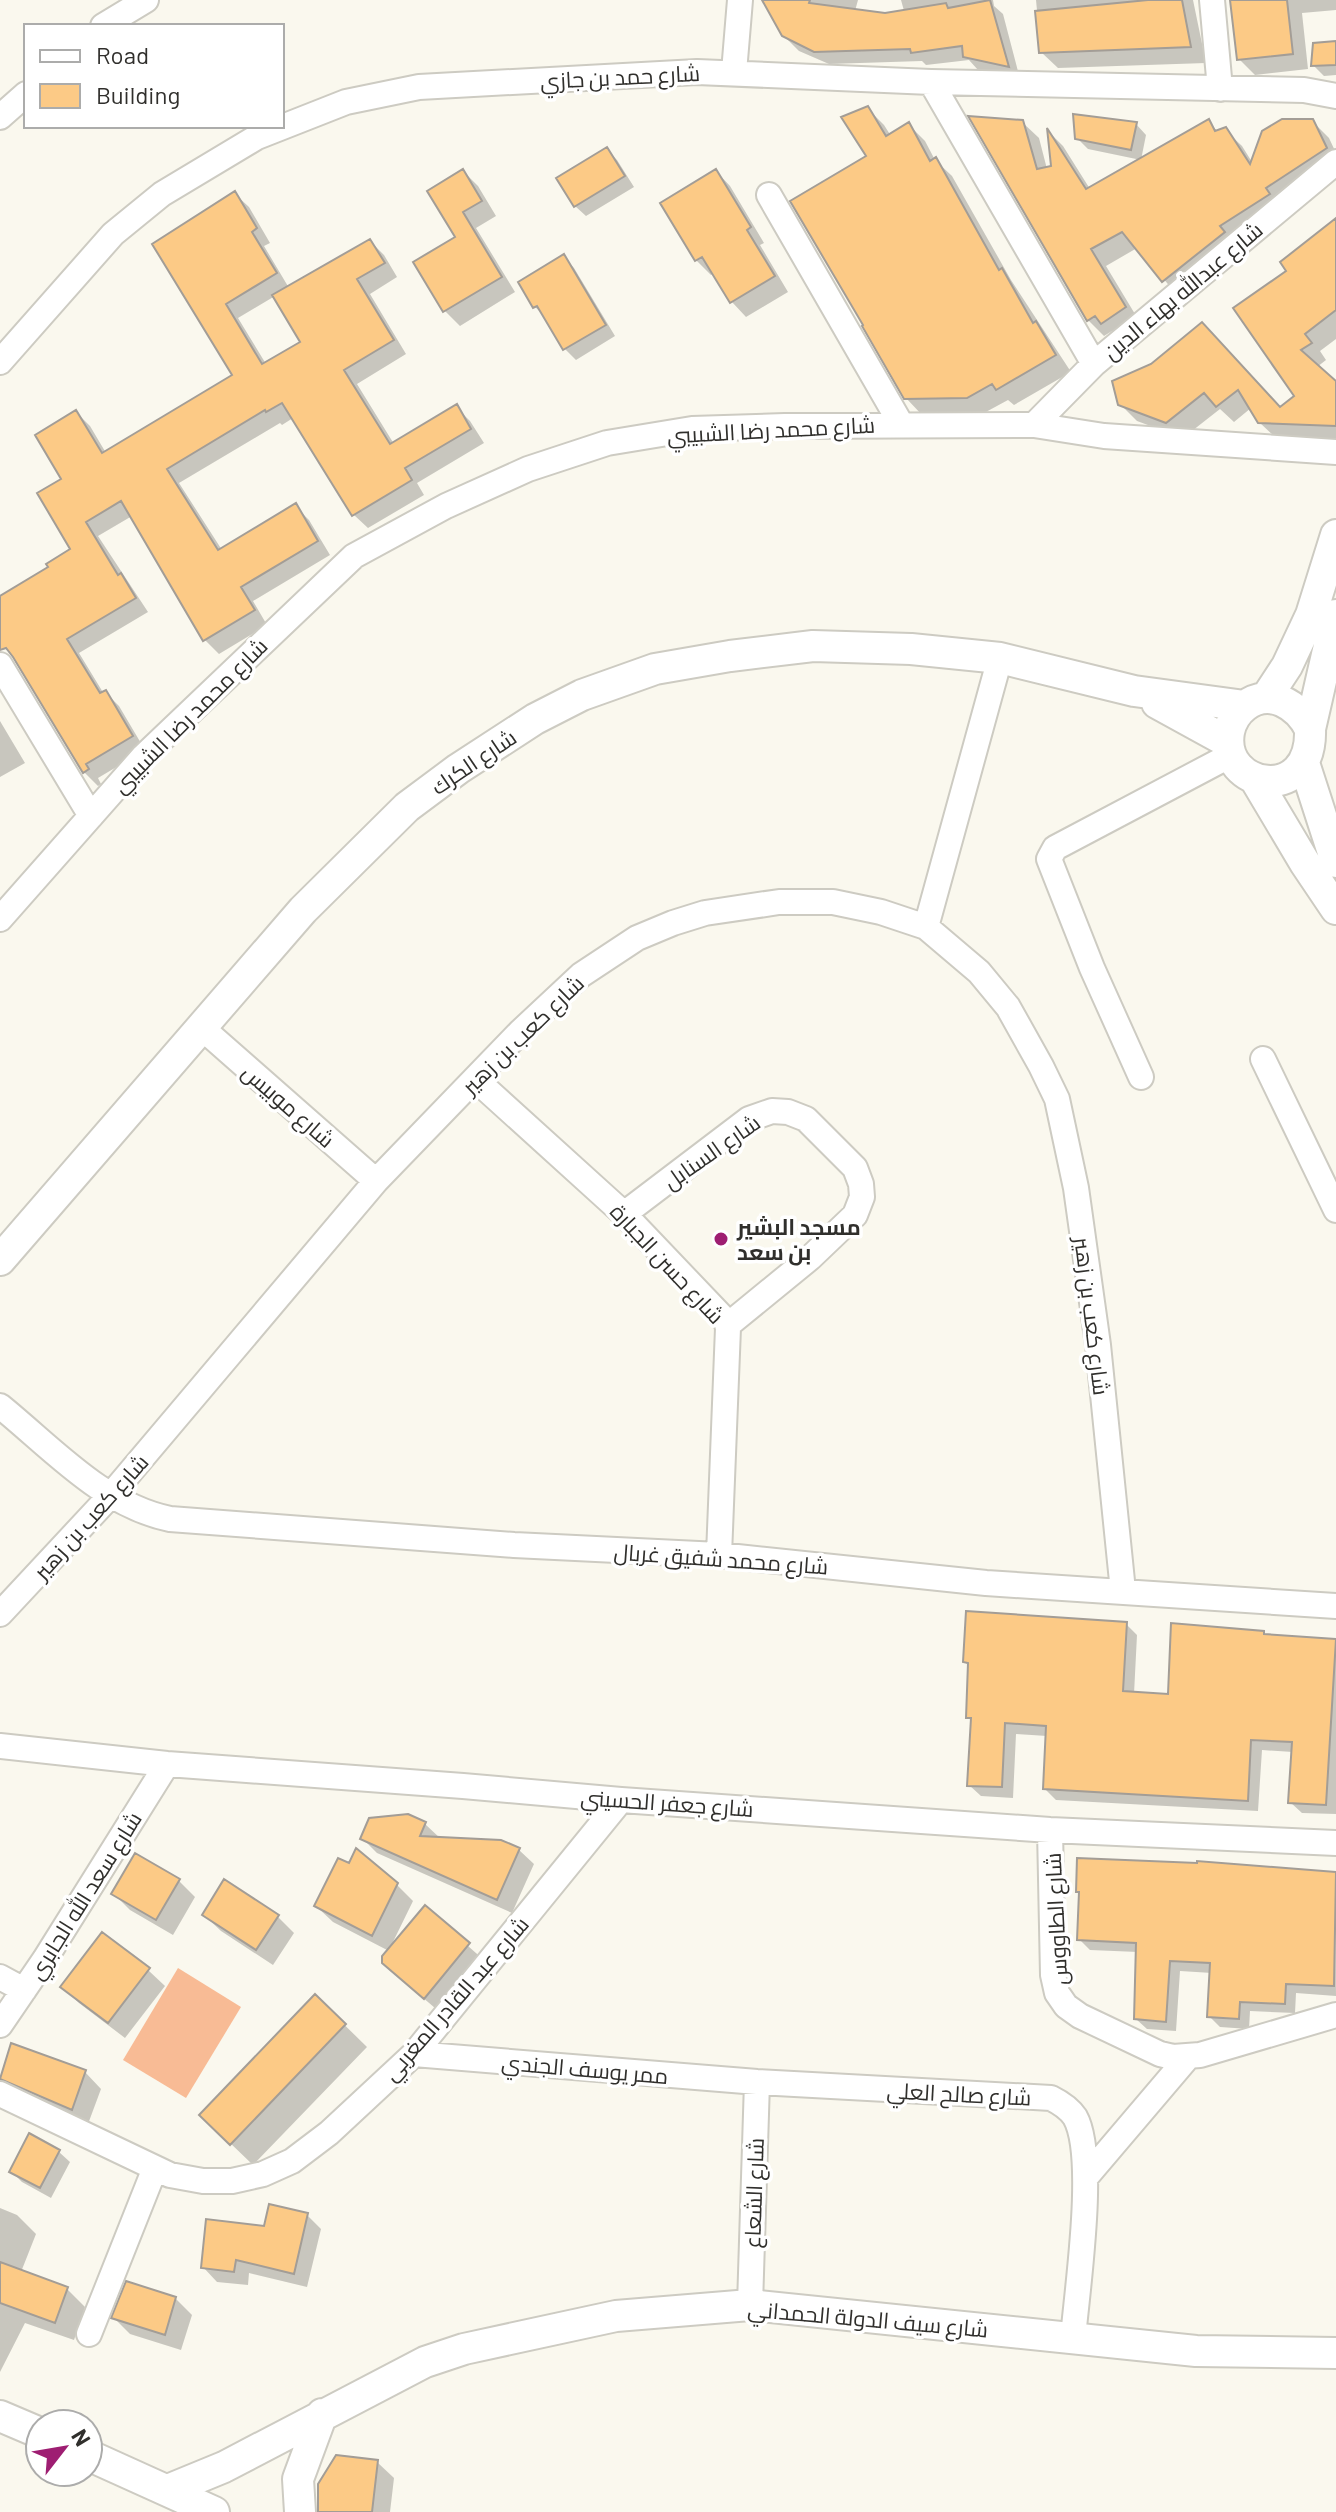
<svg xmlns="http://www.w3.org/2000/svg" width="1336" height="2512" font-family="Barlow,Cairo,sans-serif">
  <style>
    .green { fill: #f8bb95 }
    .shadow { fill: #0003; fill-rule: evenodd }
    .building { fill: #fcca86; stroke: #a39d96; stroke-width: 2 }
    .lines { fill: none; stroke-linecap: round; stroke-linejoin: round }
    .minor-casing { stroke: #cdcbc2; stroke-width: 28 }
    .tertiary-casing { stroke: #cdcbc2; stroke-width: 34 }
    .minor { stroke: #fff; stroke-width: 24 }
    .tertiary { stroke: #fff; stroke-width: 30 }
    .poi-dot { fill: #9e1e72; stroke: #fff; stroke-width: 3 }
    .labels { text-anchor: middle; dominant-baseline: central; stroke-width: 7; stroke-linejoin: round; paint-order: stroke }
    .street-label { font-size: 22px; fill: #302f2c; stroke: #fff }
    .poi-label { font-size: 22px; font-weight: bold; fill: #302f2c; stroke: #fff; text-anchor: start }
  </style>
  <rect width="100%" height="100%" fill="#faf8ee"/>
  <path class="green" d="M178,1968L241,2007L186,2098L123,2060Z"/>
  <path class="shadow" d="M765,0H858L855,11L906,18L901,0H993L994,6L1003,14L1020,79L978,70L969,60L926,65L922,61L829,64L799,51L785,37Z
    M1036,0H1193L1206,63L1058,68L1041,52Z
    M1232,0H1336V10L1302,13L1308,69L1255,75L1239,59Z
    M1336,43V75L1324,76L1313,65Z
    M867,108L884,125L891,136L908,124L925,141L935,160L952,176L1011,280L1071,372L1014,405L1008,400L984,413L922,415L906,398L868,157Z
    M971,118L1022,122L1039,138L1047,169L1053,168L1050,133L1063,146L1090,189L1209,122L1218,132L1225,130L1242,146L1252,162L1312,121L1329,138L1336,153L1179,297L1137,248L1106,266L1141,324L1118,338L1112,331L1104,336L1088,320Z
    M1136,124L1146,135L1141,160L1088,149L1077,138Z
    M607,150L617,160L634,187L586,216L575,206Z
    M463,171L478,186L496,216L476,228L515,292L460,326L445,311L416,263L458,237Z
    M716,171L730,186L764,243L760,245L788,292L746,317L732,302L714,273L711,275L696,260Z
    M235,194L249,207L270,243L264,246L289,288L370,241L384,255L397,277L370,294L406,354L357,384L394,444L456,407L470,421L484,443L417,483L424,495L368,528L354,515L293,418L282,425L280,423L179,483L222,550L295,506L309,520L330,555L253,601L267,625L219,654L205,640L132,516L98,536L148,612L79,653L104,694L105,692L119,706L145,750L98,778L101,784L98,786L84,772L18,663L0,641V598L51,568L73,550L64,480L76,412L90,426L106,453L234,375L155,245ZM275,296L303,342L266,364L238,318Z
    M1336,218V339L1320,351L1326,360L1317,367L1336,384V441L1276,438L1259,422L1251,408L1234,422L1220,409L1183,438L1137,421L1120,404L1152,365L1202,325L1280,409L1296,396L1289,271Z
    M564,257L574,268L615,336L576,360L565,349L546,317L535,307Z
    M0,721L25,763L0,777Z
    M1126,1624L1137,1635L1134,1694L1169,1696L1263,1633L1267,1637L1336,1642V1814L1302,1813L1290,1802L1293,1752L1262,1750L1258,1811L1056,1800L1045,1789L1047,1736L1016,1734L1013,1798L981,1796L969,1785L972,1722L968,1717L970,1667L965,1662Z
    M425,1824L441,1839L519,1850L534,1864L512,1913L377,1853L362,1838Z
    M1335,1874L1336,1996L1296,1993L1295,2013L1250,2011L1249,2029L1220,2027L1210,2017L1212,1973L1180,1971L1176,2031L1147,2029L1136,2019L1138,1952L1090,1950L1079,1939Z
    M179,1881L195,1897L173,1935L130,1910L114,1894Z
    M397,1885L413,1901L391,1946L425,1908L485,1961L442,2014L401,1979L389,1951L333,1922L316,1906Z
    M204,1915L277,1916L294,1933L273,1965L221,1931Z
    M148,1970L165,1986L125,2038L79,2003L63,1987Z
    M315,1996L367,2047L253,2165L201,2115Z
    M12,2046L85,2072L101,2089L88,2124L16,2095L0,2079Z
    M30,2136L59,2152L70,2162L51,2198L22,2182L11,2171Z
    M0,2208L17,2215L36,2234L21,2272L67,2289L85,2307L74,2340L25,2323L0,2372Z
    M307,2215L321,2229L307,2287L249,2273L248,2285L217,2282L203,2267L265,2228Z
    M175,2298L192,2315L181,2350L130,2334L114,2318Z
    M377,2462L394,2478L390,2512H319Z"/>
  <path class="building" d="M762,0H810L809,3L885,13L946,3L948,8L990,0L1009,67L963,57L962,46L911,53L910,49L814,52L782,36Z
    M1148,0H1182L1191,47L1039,53L1035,11Z
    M1230,0H1287L1293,54L1237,60Z
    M1336,41V65L1311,66L1313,43Z
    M868,106L886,136L909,122L930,161L936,157L999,270L1002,268L1033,323L1036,321L1056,355L996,390L992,384L967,398L904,399L862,326L863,325L790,201L866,156L841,117Z
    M1073,114L1137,122L1131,150L1075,139Z
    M968,116L1023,120L1037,169L1051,166L1047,128L1086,189L1209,119L1215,131L1226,127L1250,164L1262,131L1282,119H1313L1327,148L1266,188L1270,194L1220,226L1225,232L1162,282L1122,232L1091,249L1126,307L1101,324L1095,316L1087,321Z
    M607,147L625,176L574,207L556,178Z
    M463,169L482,201L463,212L502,277L443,312L413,262L455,237L427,191Z
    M716,169L751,227L747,230L775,276L730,303L702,257L695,261L660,203Z
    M235,191L257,228L252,232L277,273L226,304L262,364L300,342L272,295L370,239L385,263L357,279L394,340L344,370L390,444L457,404L471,429L405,468L412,480L352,516L282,403L266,412L265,410L167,469L218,550L296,503L318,541L241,587L255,610L203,641L121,501L86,522L118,575L121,573L136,598L67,639L100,693L106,690L133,736L86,764L89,769L83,773L13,657L6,648L0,650V596L48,567L46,564L70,549L37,493L61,479L35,435L76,410L102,453L232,375L152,244Z
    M1336,218V310L1305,334L1312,343L1301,350L1336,381V426L1258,423L1238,390L1216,407L1204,393L1166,423L1118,405L1112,381L1151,364L1202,322L1280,407L1294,396L1233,308L1286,271L1280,262Z
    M564,254L606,325L563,350L537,306L533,308L518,282Z
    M966,1611L1127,1622L1123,1691L1168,1694L1171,1623L1264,1631V1634L1336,1639L1326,1805L1288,1803L1292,1742L1251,1740L1248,1801L1043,1789L1046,1726L1005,1723L1002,1787L967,1786L971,1718H966L968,1663L963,1662Z
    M408,1814L426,1822L420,1836L501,1840L520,1848L497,1900L360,1839L369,1818Z
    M356,1848L398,1883L372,1936L314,1906L338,1858L349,1863Z
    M135,1853L180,1879L156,1920L111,1894Z
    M1077,1858L1197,1863V1861L1336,1872L1334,1986L1286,1984L1285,2004L1240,2002L1239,2019L1207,2017L1210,1963L1170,1961L1166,2022L1134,2019L1136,1943L1077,1940L1079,1892H1076Z
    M224,1879L279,1915L256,1950L202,1915Z
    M425,1905L470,1943L424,1999L382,1963V1956Z
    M102,1932L150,1968L108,2023L60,1987Z
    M315,1994L346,2024L230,2145L199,2115Z
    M11,2043L86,2070L72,2110L0,2079Z
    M29,2133L60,2150L40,2188L9,2172Z
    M269,2204L308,2213L294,2274L236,2260L234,2272L201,2268L206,2219L264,2226Z
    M0,2262L68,2287L55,2323L0,2303Z
    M126,2281L176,2297L165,2335L111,2318Z
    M336,2455L378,2460L372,2512H318V2484Z"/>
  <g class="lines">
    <g class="minor-casing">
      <path id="minor" d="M1212,0L1220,89
        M103,26L146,0
        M734,72L740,0
        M931,82L1094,364
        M0,117L26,94
        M769,195L901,424
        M0,362L113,234L162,194L257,137L346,102L419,87L697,72L931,82L1304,90L1336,96
        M1034,425L1094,364L1336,162
        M0,665L91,816
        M0,919L143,757L354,556L446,506L528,469L607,443L692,429L785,426L1034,425L1104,436L1336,452
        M926,927L1000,658
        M202,1028L376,1181
        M1263,1059L1336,1210
        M1141,1077L1092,968L1049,859L1055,848L1231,755
        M475,1079L624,1214L726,1321L728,1328L719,1555
        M624,1214L749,1119L772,1111L788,1112L806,1119L855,1168L861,1184L862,1197L855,1215L810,1258L728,1325
        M0,1406C52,1448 102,1505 170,1519L514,1545L719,1555L986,1583L1336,1606
        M0,1614L110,1496L376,1181L520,1032L581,975L637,938L673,923L705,913L779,902H833L881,912L926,927L979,972L1008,1007L1041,1066L1057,1099L1076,1188L1098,1345L1123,1591
        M0,1746L167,1764L463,1786L621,1800L1050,1830L1336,1843
        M1050,1830L1053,1975L1057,1993L1066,2006L1080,2016L1160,2054L1173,2057L1200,2055L1336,2015
        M0,1977L24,1990
        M0,2025L45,1959L167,1764
        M414,2054L757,2082L1051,2098C1061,2103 1069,2108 1075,2117C1097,2156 1077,2290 1073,2338
        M0,2094L170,2175L203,2181H232L263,2174L292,2161L329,2133L414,2054L621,1800
        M1086,2177L1188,2057
        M750,2305L757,2082
        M89,2334L155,2168"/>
    </g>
    <g class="tertiary-casing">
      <path id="tertiary" d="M1266,698L1287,666L1311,615L1336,535
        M1157,703L1228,742
        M1310,729C1298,705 1270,687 1245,706C1237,712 1231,722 1229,732C1219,789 1313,806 1310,729L1336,615
        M1304,763L1336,862
        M1255,779L1305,863L1336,909
        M0,1260L303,910L407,807L458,769L535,719L582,695L655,669L730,656L813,646L911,649L1000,658L1134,691L1245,706
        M0,2416L40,2433
        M88,2455L214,2512
        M168,2490L224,2467L425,2362L464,2349L616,2316L750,2305L1196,2351L1336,2353
        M300,2512L298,2479L322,2414"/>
    </g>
    <use href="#minor" class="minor"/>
    <use href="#tertiary" class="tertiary"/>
  </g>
  <circle class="poi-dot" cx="721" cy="1239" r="8"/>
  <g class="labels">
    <g class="street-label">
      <text transform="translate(620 76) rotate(-3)">شارع حمد بن جازي</text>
      <text transform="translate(1182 290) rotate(-40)">شارع عبدالله بهاء الدين</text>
      <text transform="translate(771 429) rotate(-3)">شارع محمد رضا الشبيبي</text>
      <text transform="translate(189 715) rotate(-45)">شارع محمد رضا الشبيبي</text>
      <text transform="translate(473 761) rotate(-34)">شارع الكرك</text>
      <text transform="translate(522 1034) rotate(-44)">شارع كعب بن زهير</text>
      <text transform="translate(289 1105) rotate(41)">شارع موبيس</text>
      <text transform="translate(711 1151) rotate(-35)">شارع السنابل</text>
      <text transform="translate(668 1263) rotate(47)">شارع حسن الجبارة</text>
      <text transform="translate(1093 1316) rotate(83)">شارع كعب بن زهير</text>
      <text transform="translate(90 1516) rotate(-48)">شارع كعب بن زهير</text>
      <text transform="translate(721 1558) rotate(4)">شارع محمد شفيق غربال</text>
      <text transform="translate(667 1802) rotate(4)">شارع جعفر الحسيني</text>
      <text transform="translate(84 1895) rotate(-58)">شارع سعد الله الجابري</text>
      <text transform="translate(1055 1919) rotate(-93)">شارع الطاووس</text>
      <text transform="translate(455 1998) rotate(-49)">شارع عبد القادر المغربي</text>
      <text transform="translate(585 2068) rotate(5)">ممر يوسف الجندي</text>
      <text transform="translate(959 2093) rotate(3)">شارع صالح العلي</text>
      <text transform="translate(753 2193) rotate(-88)">شارع الشعاع</text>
      <text transform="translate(868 2318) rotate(5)">شارع سيف الدولة الحمداني</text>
    </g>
    <g class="poi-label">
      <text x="737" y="1226">مسجد البشير<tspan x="737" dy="25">بن سعد</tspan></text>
    </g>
  </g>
  <rect x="24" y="24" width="260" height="104" fill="#ffffff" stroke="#acacab" stroke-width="2"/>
  <rect x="40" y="50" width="40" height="12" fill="#ffffff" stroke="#acacab" stroke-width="2"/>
  <text x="96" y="64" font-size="24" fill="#302f2c">Road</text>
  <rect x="40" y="84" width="40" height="24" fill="#fcca86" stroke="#acacab" stroke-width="2"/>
  <text x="96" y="104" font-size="24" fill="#302f2c">Building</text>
  <g transform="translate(64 2448) rotate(59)"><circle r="38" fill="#ffffff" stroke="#acacab" stroke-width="2"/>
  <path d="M0-6L14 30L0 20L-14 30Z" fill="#9e1e72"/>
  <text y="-12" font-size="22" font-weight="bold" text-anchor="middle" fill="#302f2c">N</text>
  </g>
</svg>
